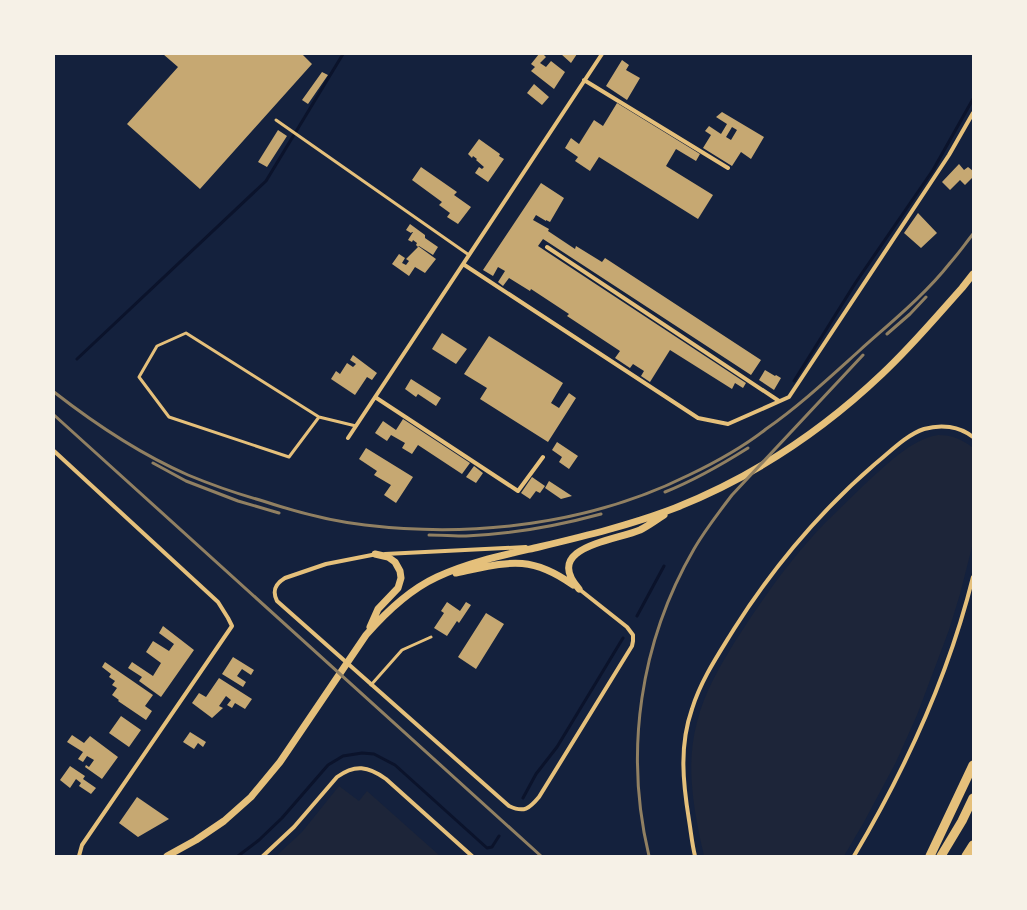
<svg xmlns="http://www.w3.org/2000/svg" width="1027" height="910" font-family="'Zilla Slab',serif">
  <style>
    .green { fill: #1d2539 }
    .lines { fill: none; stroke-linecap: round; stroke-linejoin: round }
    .stream { stroke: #0b132b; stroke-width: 3 }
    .building { fill: #c6a872; fill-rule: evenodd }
    .service { stroke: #e5c07b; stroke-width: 3 }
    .minor { stroke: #e5c07b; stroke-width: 4 }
    .tertiary { stroke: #e5c07b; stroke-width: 7 }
    .trunk { stroke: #e5c07b; stroke-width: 9 }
    .rail { stroke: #918062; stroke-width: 3 }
  </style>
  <rect width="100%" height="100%" fill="#14213d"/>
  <path class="green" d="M938,435C952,435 962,439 973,448V543L960,594L949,630L917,715L896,762L864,822L844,856H704C694,812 685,766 697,722C704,693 719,668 734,643C761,601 790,559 825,523C838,510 851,498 864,485C884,467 911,439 938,435Z
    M339,786L359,801L367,791L440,856H276L302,832Z"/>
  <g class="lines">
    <path class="stream" d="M77,359L266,181L343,54
      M794,381L856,282L933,170L973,99
      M637,616L664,566
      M523,798L536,774L557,747L623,638
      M238,856L259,840L282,818L328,765L343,756L362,753L374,754L395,765L487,848L492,847L499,836"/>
  </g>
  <path class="building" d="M163,54H302L312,64L200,189L127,124L178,67Z
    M539,54H543L546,57L540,63L546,67L551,61L565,72L554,89L531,71L535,67L531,64Z
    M561,54H577L571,63Z
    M622,60L629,65L626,70L640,78L627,100L606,86Z
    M322,72L328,75L308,104L302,100Z
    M534,84L549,97L542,105L527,93Z
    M617,103L700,154L696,161L676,149L666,166L713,195L698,219L599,157L590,171L575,161L578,157L565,148L571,138L579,144L594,120L603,126Z
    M722,112L764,137L751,159L741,152L732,166L703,148L711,135L705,131L709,126L721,134L727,124L716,117ZM732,127L737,130L731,140L726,137Z
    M278,130L287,136L267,167L258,162Z
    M479,139L500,154L499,156L504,159L488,182L475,173L479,167L482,169L484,167L476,160L477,159L473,156L472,158L468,154Z
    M959,164L964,170L968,167L973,171V177L965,185L960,180L950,190L942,182Z
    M421,167L457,192L454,195L471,207L458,224L447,217L450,213L439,205L442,202L412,180Z
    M541,183L564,198L550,222L546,220V221L536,215L533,220L549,229L548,231L575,249L576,246L602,262L605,258L761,360L751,375L543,239L538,246L746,383L743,388L735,383L732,389L670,350L650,382L641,376L644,371L633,364L630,368L615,358L620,351L567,316L569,314L531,289L530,291L509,278L503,286L498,282L505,271L498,267L493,276L483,270Z
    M918,213L937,233L921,248L904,233Z
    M410,224L425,235V238L438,247L433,255L419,246H418L436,259L425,273L415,267L409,276L392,264L399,254L405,258L402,263L406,265L409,261L406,259L418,247L416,245L417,243L413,240L412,242L408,240L413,232H412L411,233L406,230Z
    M442,333L467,349L456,364L432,349Z
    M489,336L563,383L551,403L559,408L569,393L576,398L548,442L480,399L487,388L464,374Z
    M353,355L377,373L372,380L367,377L355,395L331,379L336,371L340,374L347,363L353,367L356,364L350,360Z
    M765,370L775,376L776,375L781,378L774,390L759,380Z
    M411,379L441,398L436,406L418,394L416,397L405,389Z
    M403,419L470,463L462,474L418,445L412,454L402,448L405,443L391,435L387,441L375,433L383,421L396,430Z
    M557,442L578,456L569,469L559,462L562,457L552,450Z
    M366,448L413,477L396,503L384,495L391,485L374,475L377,471L359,459Z
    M474,466L483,473L476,483L466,477Z
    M532,477L545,486L540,493L536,491L530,499L521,493Z
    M549,481L572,496L561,499L545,488Z
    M447,602L460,611L466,602L471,605L459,623L457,621L447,636L434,628L444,613L441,611Z
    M486,613L504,624L476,669L458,657Z
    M163,626L194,650L161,697L139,681L142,677L128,668L132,662L153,676L161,663L146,652L153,641L169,651L174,644L159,633Z
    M233,657L254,670L251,675L242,669L237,676L246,682L243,687L222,674Z
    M105,662L153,695L145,706L152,711L146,720L118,701L119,700L112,695L117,688L112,685L115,681L109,677L111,674L102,667Z
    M219,678L252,699L245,709L235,703L232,708L227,705L231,700L226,696L219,706L223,708L212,718L192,703L199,693L206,697Z
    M121,716L141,730L129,747L109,733Z
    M190,732L206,742L203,747L198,743L194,749L183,742Z
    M72,735L84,743L90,736L118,757L102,779L85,767L86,765L89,767L94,760L87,756L83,762L78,759L83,752L67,742Z
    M70,766L85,776L83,779L96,788L91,794L79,786L81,783L76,779L70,788L60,780Z
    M137,797L169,819L138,837L119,823Z"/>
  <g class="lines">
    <path class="service" d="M276,120L469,255
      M186,333L319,417L289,457L169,417L139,377L157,346Z
      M319,417L356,426
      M371,685L402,650L431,637"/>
    <path class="minor" d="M584,80L728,168
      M547,247L779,401
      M463,264L698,418L728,424L789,397L949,155L973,113
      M375,397L518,491L543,457
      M348,438L602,54
      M54,451L218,602L228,618L232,626L82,845L79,856
      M377,554L326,564L285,578C275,584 272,591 277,601L509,806C524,813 529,809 539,797L632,646L633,641V635L627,627L579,589
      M385,554L526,547
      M263,856L294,827L337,777C355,764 368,766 386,779L472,856
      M695,856C692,844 691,832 689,820C683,783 679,746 692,709C701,680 718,655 734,629C774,566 818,513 875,464C890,452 906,435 924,429C941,424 959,426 973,437
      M854,856C905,770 949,674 973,577"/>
    <path class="tertiary" d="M456,573C506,563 528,553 573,585
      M579,589C542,547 614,541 640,530C648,526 656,520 664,515
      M370,627L378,609L398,588L401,578L400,571L395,562L388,557L375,554
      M167,856L196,840L224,821L251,797L280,762L366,635C386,612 409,590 437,577C469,562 504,555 539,547C585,536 631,525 675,508C753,477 822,431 882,374C911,347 936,317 962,288L973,274"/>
    <path class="trunk" d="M930,856L973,765
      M941,856L962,821L973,798
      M966,856L973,845"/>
    <path class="rail" d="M887,334L910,314L926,297
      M54,392C95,424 140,454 188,475C212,485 238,494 263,501C296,512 330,521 365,525C474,538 591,524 689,475C716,462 743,447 766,429C799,406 829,378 859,351C890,323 924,296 950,263C958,254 965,244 973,234
      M54,415L541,856
      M153,463L186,481L238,501L279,513
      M665,492C695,480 721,465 748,448
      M429,535C441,535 454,536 466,536C512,534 557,526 601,514
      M649,856C624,752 640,642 694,549C705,530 719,512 732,495L863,355"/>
  </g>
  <rect width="1027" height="910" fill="none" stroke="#f6f1e7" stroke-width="110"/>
</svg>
